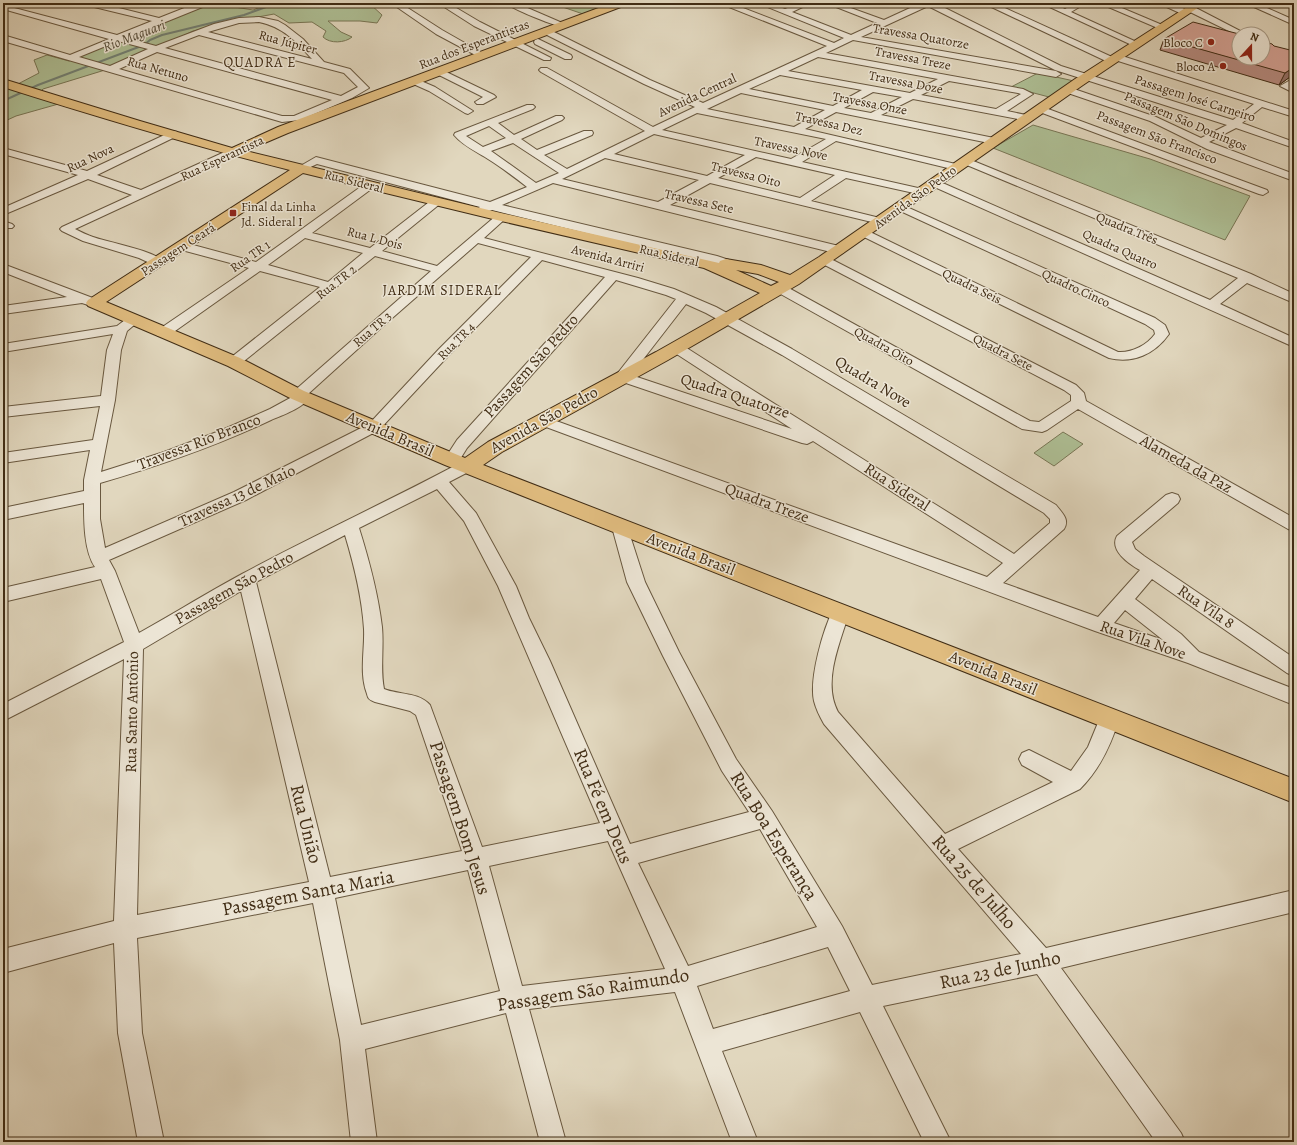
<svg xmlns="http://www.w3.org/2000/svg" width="1297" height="1145" font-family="Alegreya,serif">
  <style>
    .green { fill: #aebf95; stroke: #787655 }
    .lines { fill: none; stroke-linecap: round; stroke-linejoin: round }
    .stream { stroke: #738175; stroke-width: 2 }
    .minor-casing { stroke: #69583f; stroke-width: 2 }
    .major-casing { stroke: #412d15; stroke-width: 2 }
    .minor { fill: #ece5d5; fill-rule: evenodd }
    .major { fill: #e0bc7f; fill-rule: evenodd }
    .wall { fill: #b68b80; stroke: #412d15 }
    .shaded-wall { fill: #947168; stroke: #412d15 }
    .building { fill: #d4a295; stroke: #412d15 }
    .poi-dot { fill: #8f2418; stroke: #ece5d5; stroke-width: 1.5 }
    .labels { text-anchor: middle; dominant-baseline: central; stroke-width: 3; stroke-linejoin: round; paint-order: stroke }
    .far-street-label { font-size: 13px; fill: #412d15; stroke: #ece5d5 }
    .far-poi-label { font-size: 13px; fill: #412d15; stroke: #ece5d5; text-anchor: end }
    .far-water-label { font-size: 14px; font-style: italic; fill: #524935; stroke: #ece5d5 }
    .far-neighbourhood-label { font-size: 14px; letter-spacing: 1px; fill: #412d15; stroke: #ece5d5 }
    .street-label { font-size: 16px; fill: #412d15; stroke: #ece5d5 }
    .near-street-label { font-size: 19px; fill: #412d15; stroke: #ece5d5 }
  </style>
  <rect width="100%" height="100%" fill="#e1d7be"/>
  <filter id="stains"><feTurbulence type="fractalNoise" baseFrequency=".005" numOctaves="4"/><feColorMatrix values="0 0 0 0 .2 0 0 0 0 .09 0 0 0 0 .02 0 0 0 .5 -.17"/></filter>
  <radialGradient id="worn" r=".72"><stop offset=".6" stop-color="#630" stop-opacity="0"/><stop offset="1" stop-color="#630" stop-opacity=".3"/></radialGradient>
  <path class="green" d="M210,3L253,10L271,3H369L382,15L377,23L360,21H328L341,32L352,37C345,43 330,44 323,37L326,31L312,22L289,23L274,14L226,23L193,31L156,49L105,70L43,89L40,92L69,101L16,116L3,122V82L16,85L39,73L34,60L47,55L69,61Z
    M551,3H620L586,15Z
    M1038,73L1074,81L1049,97L1011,87Z
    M1033,125L1150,159L1250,196L1225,240L993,148Z
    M1063,432L1083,444L1054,466L1034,453Z"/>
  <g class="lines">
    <path class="stream" d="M3,101L38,85L144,45L150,40L162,35L244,15L277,3"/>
    <g class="minor-casing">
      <path id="minor" d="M85,3H99L159,18L197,3H205V6L126,38L156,46L214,24L239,18L259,17L278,21L285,25L303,39L324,62L350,69L369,88L352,98L300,120L282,122L3,41V35L70,55L109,39L3,9V5L117,35L152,21L86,5ZM259,22C283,27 296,41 312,59L208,32L239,23ZM199,35L344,73L358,87L341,96L165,48ZM118,41L148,49L110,66L79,57ZM157,52L332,100L294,116H282L119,69Z
        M391,3H400L442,30L486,55L482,58L479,57L436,34Z
        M438,3H448L480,22L551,58L550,60H544L474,26Z
        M506,3H516L567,25L566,27C558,28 512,9 506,3Z
        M719,3H730L834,43L844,38L758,3H769L785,9L800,3H811L792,12L851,35L877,23L826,3H837L884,20L921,3H935L1061,66L1233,120L1254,104L1115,60L1114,62H1108L983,3H994L1112,57L1116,54L1119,55L1294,111V117L1262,107L1242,123L1294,142V148L1236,128L1209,142L1294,174V181L1207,149L1150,121L1065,92L1063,90L1068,87L1071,88L1156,117L1201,138L1227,125L1055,70L928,6L861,37L1056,71L1061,74L1056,77L853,40L826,53L1023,89L1033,94L1007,111L1031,116L1033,118L1031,120L1028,121L913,99L881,115L994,138L999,141L994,144L836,112L805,129L960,165L961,167L960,169L956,170L836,141L802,162L927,190L928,192L923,195L846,178L811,201L884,219L886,221L884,223L880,224L710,183L670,205L843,247L845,250L843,253L839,254L553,183L502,205L717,256L729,260L731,263L729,266L725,267L492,210L479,214L475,213L473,211L480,207L317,164L302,171L297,168L316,157L490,202L527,187C514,177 501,167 488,159C477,152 462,145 454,135L455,133L527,105H533L535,107L533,109L498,123L514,135L556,116H562L564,118L562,120L521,139L537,150L584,131H592L593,133L592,135L544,155L567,169L645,131L541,72L539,70L541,68H547L653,127L695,107L644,84L543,33L542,31L543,29L546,28L650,80L703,103L827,46ZM818,57L938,79L910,93L788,71ZM780,75L862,90L833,106L749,89ZM949,81L1018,93L1021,94L996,109L921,95ZM873,92L902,97L871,113L844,108ZM741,93L825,110L794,127L707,109ZM697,113L826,139L791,159L662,130ZM489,126L506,138L483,147L466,136ZM654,134L745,155L707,176L614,154ZM513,143L559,173L536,183L491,151ZM756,157L835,175L800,198L718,178ZM605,158L699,180L658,202L562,179Z
        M1041,3H1052L1065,9L1076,3H1086L1071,12L1141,44L1137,47L1134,46Z
        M1099,3H1110L1167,27L1163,30L1160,29Z
        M1158,3H1169L1188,10V7H1194L1246,34H1239V36L1188,11V14H1182Z
        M1245,3H1256L1294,20V25Z
        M538,39L571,55L572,57L571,59H565L535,44L534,42L535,40Z
        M440,69L494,95L496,97L483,104H477L475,102L483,97L437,74L435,72L437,70Z
        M414,78L435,87L473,111L468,114L465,113L429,91L411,83L409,81Z
        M1294,78V85L1292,86L1294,87V93L1280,86Z
        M1040,106L1267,190L1268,192L1263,195L1259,194L1037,111L1035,109L1037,107Z
        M173,131L177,132L178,134L177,136L97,175L141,190L229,150H237L238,152L237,154L75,229C81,232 87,235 93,237C107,242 156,251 164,262L162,265H154L139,258L83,241L62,231L60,229L62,227L132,195L88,179L3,215V208L78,175L3,154V148L87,171Z
        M966,158L1251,274L1294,294V303L1247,283L1220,304L1294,338V347L930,185L929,183L930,181H938L1210,300L1238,278L962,163L961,161Z
        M370,182L374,183L375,185L374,187L312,233L370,248L433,199H441L443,201L441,203L382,251L437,266L497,215H505L507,217L505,219L484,238L638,278L674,289L716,307L792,349L1056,505C1062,513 1070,519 1064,529L1003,583L1098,617L1140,570C1129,564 1109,550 1117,536L1166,495L1172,493L1178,495L1180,499L1178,503L1132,542L1135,549L1144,556L1294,658V676L1287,673L1152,579L1135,599L1181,634L1199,652L1294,689V705L1188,663L1095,631L538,424L536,421L538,418L543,416L548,418L987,577L1003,563L813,441L807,444L802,443L617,380L615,377L617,374L676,299L666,295L616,280L467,448L457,464L452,465L447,464L444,460L457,440L605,277L542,260L449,355L379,430L246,500L109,560L115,571L139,633C173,614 207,593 242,574C314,535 389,501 462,462L467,461L472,462L475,466L472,470L449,482L476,513L516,586L529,618L550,661L630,844L749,812L722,771L663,656L627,582L612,527L614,523L620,521L626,523L645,582L679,652L736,759L772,811L842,926L872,985L1021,954L824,724C820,717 816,709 814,701C809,679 823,629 834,608L840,606L846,608L849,613C840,643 822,682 838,712L945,834L1053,782L1022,765L1019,759L1022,753L1029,750L1071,771L1088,747L1102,713L1109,711L1116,713L1119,719C1111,745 1100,769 1080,789L958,849L1046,948L1294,890V912L1061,968L1181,1133L1185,1142H1156L1037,974L883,1006L951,1142H924L860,1012L722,1051L758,1142H732L675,992L529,1009L566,1142H540L506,1013L365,1049L377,1142H351L340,1040L313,903L137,938L142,1033L164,1142H138L118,1033L114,943L3,973V949L114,921L124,659L3,721V704L124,642L101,579L3,602V588L95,567C84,551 84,522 84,503L3,520V508L84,491V480L90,450L3,463V453L93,440L100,406L3,417V407L101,396L107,350L113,334L3,352V344L117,326L129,317H139L140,320L127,331L121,350L115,400L101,472L164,452L222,430L270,409L292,397L291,395L293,392L431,271L375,256L239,365L234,366L229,365L227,362L229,359L320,287L260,271L168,336H158L156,333L158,330L249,268L178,249L176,246L178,243L182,242L256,262L366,183ZM305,238L363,253L328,282L268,265ZM478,243L531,257L439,349L369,424L234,492L105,548L100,519V483C158,466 216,446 271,420C283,415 303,408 310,397L308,394L382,327ZM686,304L706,313L782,355L1044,513L1050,519V523L1014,554C904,484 792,416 682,345H672L670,348L672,351L792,429L631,375ZM437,489L464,521L498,586L600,823L482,847L430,705C419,692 399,695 384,689C380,669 384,648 382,627C378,593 369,560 359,528ZM345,535C354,565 362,597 364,629C365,650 359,673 367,694C368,699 370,700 375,702L410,711L416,715L462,851L330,877L256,582ZM241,591L309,882L137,915L143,649ZM1125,610L1163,640L1114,623ZM760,829L817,927L688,966L638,863ZM608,841L665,969L522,986L489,866ZM468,870L500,991L361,1025L335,898ZM828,947L850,991L713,1029L697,986Z
        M900,204L1155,318L1165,325L1169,334C1155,354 1133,364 1109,358L860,235L858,233L860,231H868L1118,352C1132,353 1147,345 1155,334L1154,330L1145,324L896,209L894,207L896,205Z
        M3,221L12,224L14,226L12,228H3Z
        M825,256L1076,385L1084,393L1086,401L1294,518V531L1288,529L1078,409L1047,430L1042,432L1022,429L777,292L775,289L777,286H785L1030,421L1039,422L1071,401V395L1064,390L821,263L819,260L821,257Z
        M3,264L98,300L100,303L98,306L94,307L82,303L3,314V306L67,297L3,272Z"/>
    </g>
    <g class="major-casing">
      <path id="major" d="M612,3H627L626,5L288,133L246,151L501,213L719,263L720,261L726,259L761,265L790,275L819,257L1075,79L1193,3H1205L1083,85L799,284L668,360L502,452L483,465L1294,779V803L445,465L292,399L228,366L88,306L86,303L88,300L290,170C193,146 98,117 3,87V79L140,121L232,148L278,127ZM303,173L501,221L704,268L760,293L656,352L488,442L465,458L304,391L240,358L106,302ZM736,270L758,274L779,282L771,286Z"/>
    </g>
    <use href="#minor" class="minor"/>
    <use href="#major" class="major"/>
  </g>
  <path class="wall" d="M1164,39L1294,74L1279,85L1160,50Z"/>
  <path class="shaded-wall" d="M1294,67V74L1279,85L1285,73Z"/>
  <path class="building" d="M1193,22L1239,34V58H1263V41L1272,44L1274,46L1294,51V67L1285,73L1164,39Z"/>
  <g class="poi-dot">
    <circle cx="1211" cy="42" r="4"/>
    <circle cx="1223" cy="66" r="4"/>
    <rect x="229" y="209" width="8" height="8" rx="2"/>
  </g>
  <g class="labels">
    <g class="far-street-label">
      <text transform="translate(921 36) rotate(10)">Travessa Quatorze</text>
      <text transform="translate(288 42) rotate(15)">Rua Júpiter</text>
      <text transform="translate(474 44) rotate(-21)">Rua dos Esperantistas</text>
      <text transform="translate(913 58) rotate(11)">Travessa Treze</text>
      <text transform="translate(158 69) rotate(16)">Rua Netuno</text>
      <text transform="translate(906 82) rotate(11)">Travessa Doze</text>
      <text transform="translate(697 95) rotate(-25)">Avenida Central</text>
      <text transform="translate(1195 98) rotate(18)">Passagem José Carneiro</text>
      <text transform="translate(870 103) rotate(11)">Travessa Onze</text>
      <text transform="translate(1186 121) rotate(23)">Passagem São Domingos</text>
      <text transform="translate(829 123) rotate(13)">Travessa Dez</text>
      <text transform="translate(1157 137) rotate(21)">Passagem São Francisco</text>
      <text transform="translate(791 148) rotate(12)">Travessa Nove</text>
      <text transform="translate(90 158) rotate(-25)">Rua Nova</text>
      <text transform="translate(222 158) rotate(-25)">Rua Esperantista</text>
      <text transform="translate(746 174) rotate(14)">Travessa Oito</text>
      <text transform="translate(354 181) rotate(14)">Rua Sideral</text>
      <text transform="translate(915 197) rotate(-36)">Avenida São Pedro</text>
      <text transform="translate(699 201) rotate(13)">Travessa Sete</text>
      <text transform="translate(1127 228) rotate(22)">Quadra Três</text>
      <text transform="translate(375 238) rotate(15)">Rua L Dois</text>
      <text transform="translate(178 249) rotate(-33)">Passagem Ceará</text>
      <text transform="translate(1120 249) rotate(24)">Quadra Quatro</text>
      <text transform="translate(669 255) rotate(13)">Rua Sideral</text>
      <text transform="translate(250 256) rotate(-35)">Rua TR 1</text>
      <text transform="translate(608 258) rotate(15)">Avenida Arriri</text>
      <text transform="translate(336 282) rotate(-38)">Rua TR 2</text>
      <text transform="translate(972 286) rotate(26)">Quadra Seis</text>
      <text transform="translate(1076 288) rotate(25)">Quadro Cinco</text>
      <text transform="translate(372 329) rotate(-41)">Rua TR 3</text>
      <text transform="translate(456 341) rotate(-45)">Rua TR 4</text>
      <text transform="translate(884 346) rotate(29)">Quadra Oito</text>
      <text transform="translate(1003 352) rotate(27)">Quadra Sete</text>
    </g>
    <g class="far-poi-label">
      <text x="1203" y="42">Bloco C</text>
      <text x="1215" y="66">Bloco A</text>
      <text x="241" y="206" text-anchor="start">Final da Linha<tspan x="241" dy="15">Jd. Sideral I</tspan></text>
    </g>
    <g class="far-water-label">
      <text transform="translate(134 36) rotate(-21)">Rio Maguari</text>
    </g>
    <g class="far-neighbourhood-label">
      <text x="260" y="62">QUADRA E</text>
      <text x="442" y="290">JARDIM SIDERAL</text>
    </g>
    <g class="street-label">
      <text transform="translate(531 366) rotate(-48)">Passagem São Pedro</text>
      <text transform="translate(873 382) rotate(31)">Quadra Nove</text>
      <text transform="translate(735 396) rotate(18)">Quadra Quatorze</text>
      <text transform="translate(544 420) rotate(-29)">Avenida São Pedro</text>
      <text transform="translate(390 434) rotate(23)">Avenida Brasil</text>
      <text transform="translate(199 442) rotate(-21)">Travessa Rio Branco</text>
      <text transform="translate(1186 464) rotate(29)">Alameda da Paz</text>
      <text transform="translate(897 487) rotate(33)">Rua Sideral</text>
      <text transform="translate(237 496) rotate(-25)">Travessa 13 de Maio</text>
      <text transform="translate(767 503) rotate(20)">Quadra Treze</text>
      <text transform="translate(691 554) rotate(21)">Avenida Brasil</text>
      <text transform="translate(234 588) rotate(-29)">Passagem São Pedro</text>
      <text transform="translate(1206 607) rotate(34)">Rua Vila 8</text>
      <text transform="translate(1143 640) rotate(19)">Rua Vila Nove</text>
      <text transform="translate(993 673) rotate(22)">Avenida Brasil</text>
      <text transform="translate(132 712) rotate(-89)">Rua Santo Antônio</text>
    </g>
    <g class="near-street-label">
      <text transform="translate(603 806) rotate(67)">Rua Fé em Deus</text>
      <text transform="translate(460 818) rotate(72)">Passagem Bom Jesus</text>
      <text transform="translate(306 824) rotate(76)">Rua União</text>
      <text transform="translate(774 836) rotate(58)">Rua Boa Esperança</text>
      <text transform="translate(974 882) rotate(49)">Rua 25 de Julho</text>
      <text transform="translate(308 893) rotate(-11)">Passagem Santa Maria</text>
      <text transform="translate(1000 970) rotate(-12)">Rua 23 de Junho</text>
      <text transform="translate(593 990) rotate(-9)">Passagem São Raimundo</text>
    </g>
  </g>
  <rect width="1297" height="1145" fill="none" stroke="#e1d7be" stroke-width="16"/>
  <rect x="4" y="4" width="1289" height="1137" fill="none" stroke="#412d15" stroke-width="2"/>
  <rect x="8" y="8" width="1281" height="1129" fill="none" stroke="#412d15"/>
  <g transform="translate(1251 46) rotate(21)"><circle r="19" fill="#ece5d5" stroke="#a89b88"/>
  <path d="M0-3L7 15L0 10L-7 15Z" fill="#8f2418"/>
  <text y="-6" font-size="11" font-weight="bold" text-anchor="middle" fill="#412d15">N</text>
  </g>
  <rect width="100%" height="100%" filter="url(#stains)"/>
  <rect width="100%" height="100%" fill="url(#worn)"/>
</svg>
